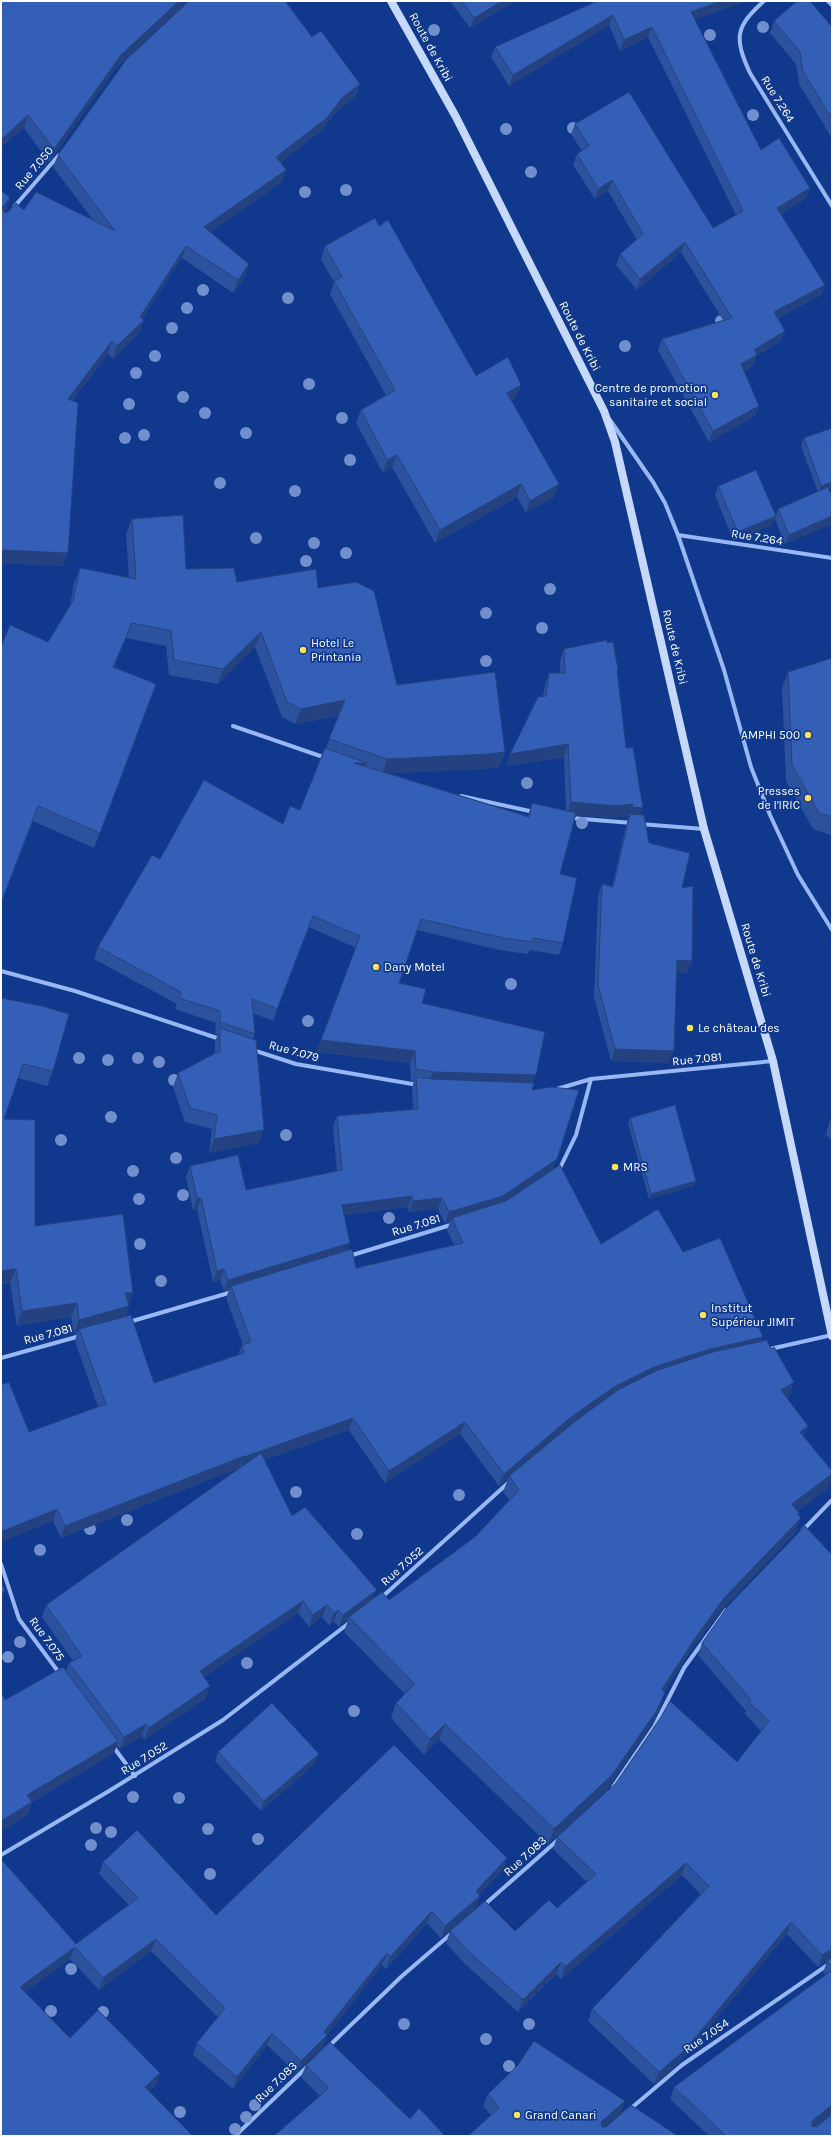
<svg xmlns="http://www.w3.org/2000/svg" width="833" height="2137" font-family="Karla,sans-serif">
  <style>
    .lines { fill: none; stroke-linecap: round; stroke-linejoin: round }
    .street { stroke: #98b7f3; stroke-width: 4 }
    .secondary { stroke: #c7d8fd; stroke-width: 8 }
    .tree { fill: #718fcc }
    .wall { fill: #2d529d; fill-rule: evenodd }
    .shaded-wall { fill: #24427f }
    .building { fill: #345fb6; stroke: #24427f }
    .poi-dot { fill: #ffe25a; stroke: #10398e; stroke-width: 1.5 }
    .labels { text-anchor: middle; dominant-baseline: central; stroke-width: 3.5; stroke-linejoin: round; paint-order: stroke }
    .street-label { font-size: 12px; fill: #fff; stroke: #10398e }
    .poi-label { font-size: 12px; fill: #fff; stroke: #10398e; text-anchor: start }
  </style>
  <rect width="100%" height="100%" fill="#10398e"/>
  <g class="lines">
    <path class="street" d="M764,1C735,27 734,38 750,73L832,206
      M828,1L832,5
      M14,207L59,155
      M610,420L653,482L665,503L678,535L724,670L751,767L770,815L798,875L832,930
      M678,535L832,558
      M233,726L326,758
      M461,796L534,812
      M571,818L632,823
      M640,824L704,829
      M1,971L75,991L220,1039
      M253,1050L296,1064L418,1085
      M557,1089L591,1079
      M559,1170L576,1135L591,1079L773,1061
      M349,1256L454,1224
      M129,1322L232,1292
      M770,1349L832,1335
      M1,1358L80,1336
      M803,1530L832,1500
      M1,1564L19,1619L60,1674
      M381,1598L508,1483
      M112,1745L135,1776
      M613,1787L654,1727L684,1668L726,1610
      M1,1855L109,1791L223,1720L349,1623
      M483,1906L559,1839
      M329,2046L402,1976L452,1933
      M629,2110L682,2065L832,1962
      M235,2136L307,2067"/>
    <path class="secondary" d="M391,1L456,117L604,411L615,442L704,829L773,1061L832,1336"/>
  </g>
  <g class="tree">
    <circle cx="763" cy="27" r="6"/>
    <circle cx="434" cy="30" r="6"/>
    <circle cx="710" cy="35" r="6"/>
    <circle cx="753" cy="115" r="6"/>
    <circle cx="573" cy="128" r="6"/>
    <circle cx="506" cy="129" r="6"/>
    <circle cx="531" cy="172" r="6"/>
    <circle cx="346" cy="190" r="6"/>
    <circle cx="305" cy="192" r="6"/>
    <circle cx="203" cy="290" r="6"/>
    <circle cx="288" cy="298" r="6"/>
    <circle cx="187" cy="308" r="6"/>
    <circle cx="721" cy="321" r="6"/>
    <circle cx="172" cy="328" r="6"/>
    <circle cx="625" cy="346" r="6"/>
    <circle cx="155" cy="356" r="6"/>
    <circle cx="136" cy="373" r="6"/>
    <circle cx="309" cy="384" r="6"/>
    <circle cx="183" cy="397" r="6"/>
    <circle cx="129" cy="404" r="6"/>
    <circle cx="205" cy="413" r="6"/>
    <circle cx="342" cy="418" r="6"/>
    <circle cx="246" cy="433" r="6"/>
    <circle cx="144" cy="435" r="6"/>
    <circle cx="125" cy="438" r="6"/>
    <circle cx="350" cy="460" r="6"/>
    <circle cx="220" cy="483" r="6"/>
    <circle cx="295" cy="491" r="6"/>
    <circle cx="256" cy="538" r="6"/>
    <circle cx="314" cy="543" r="6"/>
    <circle cx="346" cy="553" r="6"/>
    <circle cx="306" cy="561" r="6"/>
    <circle cx="550" cy="589" r="6"/>
    <circle cx="486" cy="613" r="6"/>
    <circle cx="542" cy="628" r="6"/>
    <circle cx="486" cy="661" r="6"/>
    <circle cx="527" cy="783" r="6"/>
    <circle cx="582" cy="823" r="6"/>
    <circle cx="511" cy="984" r="6"/>
    <circle cx="308" cy="1021" r="6"/>
    <circle cx="79" cy="1058" r="6"/>
    <circle cx="138" cy="1058" r="6"/>
    <circle cx="108" cy="1060" r="6"/>
    <circle cx="159" cy="1062" r="6"/>
    <circle cx="174" cy="1080" r="6"/>
    <circle cx="111" cy="1117" r="6"/>
    <circle cx="286" cy="1135" r="6"/>
    <circle cx="61" cy="1140" r="6"/>
    <circle cx="176" cy="1158" r="6"/>
    <circle cx="133" cy="1171" r="6"/>
    <circle cx="183" cy="1195" r="6"/>
    <circle cx="139" cy="1199" r="6"/>
    <circle cx="389" cy="1218" r="6"/>
    <circle cx="140" cy="1244" r="6"/>
    <circle cx="161" cy="1281" r="6"/>
    <circle cx="296" cy="1492" r="6"/>
    <circle cx="459" cy="1495" r="6"/>
    <circle cx="127" cy="1520" r="6"/>
    <circle cx="90" cy="1529" r="6"/>
    <circle cx="357" cy="1534" r="6"/>
    <circle cx="40" cy="1550" r="6"/>
    <circle cx="20" cy="1642" r="6"/>
    <circle cx="8" cy="1657" r="6"/>
    <circle cx="247" cy="1663" r="6"/>
    <circle cx="354" cy="1711" r="6"/>
    <circle cx="133" cy="1797" r="6"/>
    <circle cx="179" cy="1798" r="6"/>
    <circle cx="96" cy="1828" r="6"/>
    <circle cx="208" cy="1829" r="6"/>
    <circle cx="111" cy="1832" r="6"/>
    <circle cx="258" cy="1839" r="6"/>
    <circle cx="91" cy="1845" r="6"/>
    <circle cx="210" cy="1874" r="6"/>
    <circle cx="71" cy="1969" r="6"/>
    <circle cx="51" cy="2011" r="6"/>
    <circle cx="103" cy="2012" r="6"/>
    <circle cx="404" cy="2024" r="6"/>
    <circle cx="529" cy="2024" r="6"/>
    <circle cx="486" cy="2039" r="6"/>
    <circle cx="509" cy="2066" r="6"/>
    <circle cx="255" cy="2105" r="6"/>
    <circle cx="180" cy="2112" r="6"/>
    <circle cx="246" cy="2117" r="6"/>
    <circle cx="235" cy="2129" r="6"/>
  </g>
  <path class="wall" d="M1,1H188L116,68L49,162L24,128Z
    M189,1H285L312,37L321,31L360,84L356,96L336,112L322,130L281,162L286,170L282,182L210,232L249,264L245,277L233,293L182,258L142,319L144,320L139,333L113,359L108,354L72,401L78,403L68,553L63,566L1,563V190L10,198L6,211L5,213L8,212L16,203L24,210L36,192L93,220L53,167L58,155L126,60Z
    M450,1H515L470,28Z
    M597,1H746L694,20L761,150L810,188L806,198L781,214L825,285L821,295L778,318L785,331L781,341L756,356L753,366L744,371L759,406L755,416L709,442L658,350L662,339L723,320L681,252L637,290L616,265L620,254L637,240L608,191L595,199L573,165L577,154L582,151L571,134L575,124L713,228L736,215L648,37L620,51L609,25L509,86L491,57L495,47Z
    M774,21L832,27V138L799,84L796,64L770,33Z
    M379,226L476,376L521,385L516,397L511,400L559,484L554,497L526,513L517,497L435,543L392,467L383,473L356,423L361,410L386,395L330,294L334,282L321,259L325,246Z
    M804,438L829,489L785,544L775,519L778,509L818,492L801,446Z
    M718,486L776,516L772,525L736,540H733L715,495Z
    M132,519L186,569L237,582L318,588L397,685L505,752L499,767L484,769L387,773L528,816L532,803L566,811L564,757L506,766L510,754L543,696L545,685L549,673H560V661L564,649L607,643L618,670L617,673L626,748L640,815L649,843L682,888L692,961L687,973L677,972L669,1063L611,1061L594,997L598,896L602,884L612,887L626,826L628,819H627L628,816L612,818L576,815L560,874L563,943L559,955L530,950L528,954L499,950L417,930L399,983L422,1003L533,1083L532,1090L553,1170L601,1244L683,1252L761,1341L789,1398H787L808,1426L804,1437L828,1488L798,1511L799,1513L795,1533L718,1614L692,1649L664,1692L665,1693L660,1708L651,1725L606,1791L548,1844L439,1739L424,1755L391,1718L396,1703L405,1694L344,1632L348,1620L339,1627L334,1622L329,1625L322,1617L309,1627L298,1613L204,1677L206,1698L144,1740L142,1736L120,1749L117,1745L114,1753L32,1802L28,1814L1,1831V1692L5,1700L66,1671L69,1663L73,1661L42,1617L46,1605L240,1468H239L61,1538L53,1521L29,1432L98,1407L75,1341L77,1333L74,1334L71,1317L17,1326L10,1283L1,1284V998L53,1071L47,1086L18,1078L4,1119L35,1226L133,1293L129,1304L126,1316L154,1383L238,1355L242,1345H243L226,1298L229,1290L224,1291L220,1280L213,1282L197,1209L193,1210L186,1177L190,1166L246,1190L337,1171L333,1127L337,1116L413,1110L412,1088L414,1081H411L410,1063L316,1052L356,948L309,927L273,1021L253,1013L255,1034L253,1039L259,1143L209,1153L212,1129L185,1122L173,1087L178,1073L215,1053V1041L218,1034H215L216,1023L175,1009L177,1004L94,959L98,947L160,859L283,824L300,810L339,716L295,724L282,717L255,647L218,684L169,675L166,646L126,638L114,667L156,684L94,848L33,821L1,904V647L48,642L70,606L74,583L80,568L129,578L126,534ZM408,1207L409,1212L438,1209L445,1223L450,1222L447,1230L454,1245L356,1268L348,1250L345,1215ZM349,1430L385,1483L460,1434L499,1486L508,1479L503,1492L510,1500L475,1537L389,1600L373,1599L292,1516L265,1460Z
    M832,658V834L831,835L813,829L786,781L782,688L788,672Z
    M832,1114V1141L826,1134Z
    M630,1118L696,1181L694,1186L649,1199L628,1123Z
    M832,1555V2136H709L670,2099L674,2087L825,1975L823,1973L827,1961L818,1967L787,1934L680,2062L654,2084L588,2021L592,2009L701,1895L682,1875L561,1979L556,1974L518,2012L464,1963L446,1943L450,1931H515L557,1908L587,1882L553,1849L557,1837L737,1762L761,1731L745,1714L746,1711L698,1655L702,1643ZM830,2115H831L816,2127Z
    M218,1752L315,1764L261,1811L215,1761Z
    M1,1859L76,1944L129,1905L99,1874L103,1862L216,1915L503,1870L479,1895L476,1908L441,1938L427,1923L386,1969L382,1965L327,2035L323,2047L296,2073L267,2045L233,2089L193,2055L197,2043L218,2017L151,1951L99,1990L70,1959L25,1992L70,2038L160,2073L156,2085L149,2091L1,2136Z
    M306,2065L410,2119L320,2096L301,2077Z
    M488,2094L621,2113L604,2127L491,2115L483,2106Z"/>
  <path class="shaded-wall" d="M179,1H188L116,68L49,162L54,149L121,55Z
    M502,1H515L470,28L474,18Z
    M721,1H746L687,23L691,12Z
    M613,15L609,25L509,86L513,75Z
    M652,27L648,37L620,51L624,40Z
    M360,84L356,96L336,112L322,130L272,169L276,157L341,99Z
    M28,115L24,128L1,148V140Z
    M286,170L282,182L199,240L204,227Z
    M612,180L608,191L595,199L598,189Z
    M810,188L806,198L773,218L777,208Z
    M10,198L6,211L1,217L2,208Z
    M685,242L681,252L637,290L640,279Z
    M186,246L182,258L136,328L144,320L139,333L113,359L117,346L140,317Z
    M249,264L245,277L233,293L238,280Z
    M825,285L821,295L770,322L774,312Z
    M785,331L781,341L756,356L753,366L737,375L741,364L754,350Z
    M112,341L108,354L63,412L68,399Z
    M521,385L516,397L502,405L507,393Z
    M759,406L755,416L709,442L713,431Z
    M397,455L392,467L383,473L387,460Z
    M832,482V488L818,493L821,486Z
    M521,484L517,497L435,543L440,530Z
    M559,484L554,497L526,513L530,501Z
    M776,516L772,525L736,540L740,531Z
    M832,516V524L785,544L789,535Z
    M1,550L68,553L63,566L1,563Z
    M132,623L126,638L107,682L113,667Z
    M261,632L255,647L218,684L223,669Z
    M345,700L340,715L295,724L301,709Z
    M568,744L564,757L506,766L510,754Z
    M505,752L499,767L484,769L382,774L387,759Z
    M354,763H367L363,774Z
    M571,802L633,804L628,816L612,818L567,814Z
    M632,807L643,808L638,820L630,814L628,819H627Z
    M677,960L692,961L687,973L673,972Z
    M321,1040L415,1051L410,1063L316,1052Z
    M615,1049L674,1051L669,1063L611,1061Z
    M433,1072L536,1075L531,1087L428,1084Z
    M264,1130L259,1143L209,1153L214,1139Z
    M557,1159L553,1170L498,1207L452,1218L450,1222L445,1223L449,1212Z
    M696,1181L694,1186L649,1199L651,1194Z
    M412,1196L408,1207L338,1216L342,1205Z
    M197,1198H201L197,1209L193,1210Z
    M442,1198L438,1209L409,1212L413,1201Z
    M350,1243L346,1254L231,1286L229,1290L224,1291L228,1280Z
    M16,1269L10,1283L1,1284V1271Z
    M224,1269L220,1280L213,1282L217,1271Z
    M125,1293H133L128,1307L129,1306L124,1320L79,1329L77,1333L74,1334L79,1320Z
    M77,1303L71,1317L17,1326L22,1311Z
    M763,1337L758,1349L509,1476L508,1479L499,1486L504,1474L571,1417L614,1387L654,1367L710,1349Z
    M794,1382L789,1398L775,1405L781,1390Z
    M353,1418L349,1430L240,1469L244,1457Z
    M465,1422L460,1434L385,1483L389,1471Z
    M808,1426L802,1442L800,1432Z
    M244,1456L239,1468L61,1538L65,1526Z
    M832,1474V1477L828,1488L786,1520L792,1504Z
    M57,1509L53,1521L1,1542V1532Z
    M799,1513L795,1524L801,1518L795,1533L718,1614L692,1649L656,1704L662,1689L698,1634L724,1598Z
    M377,1590L372,1602L349,1617L348,1620L339,1627L343,1615Z
    M5,1591L1,1601V1592Z
    M303,1601L298,1613L195,1683L200,1671Z
    M327,1605L322,1617L309,1627L313,1615Z
    M338,1610L334,1622L329,1625L334,1613Z
    M210,1686L206,1698L144,1740L149,1728Z
    M665,1693L660,1708L651,1725L606,1791L548,1844L554,1829Z
    M146,1724L142,1736L120,1749L124,1737Z
    M445,1724L439,1739L424,1755L430,1739Z
    M118,1741L114,1753L23,1807L27,1795Z
    M319,1754L315,1764L261,1811L264,1801Z
    M32,1802L28,1814L1,1831V1821Z
    M507,1858L503,1870L471,1903L476,1891Z
    M686,1863L682,1875L561,1979L565,1967Z
    M480,1896L476,1908L441,1938L445,1926Z
    M432,1911L427,1923L386,1969L390,1957Z
    M791,1922L787,1934L680,2062L654,2084L659,2072Z
    M156,1939L151,1951L99,1990L103,1978Z
    M75,1947L70,1959L15,1999L20,1987Z
    M832,1949V1959H830L818,1967L822,1955Z
    M387,1953L382,1965L327,2035L323,2047L296,2073L301,2061L324,2032Z
    M561,1962L556,1974L518,2012L523,2000Z
    M272,2033L267,2045L233,2089L237,2077Z
    M160,2073L156,2085L140,2099L145,2087Z
    M625,2101L621,2113L596,2134L601,2122Z
    M832,2105V2110L830,2115L808,2133L812,2121Z"/>
  <path class="building" d="M1,1H179L121,55L54,149L28,115L1,140Z
    M189,1H285L312,37L321,31L360,84L341,99L327,118L276,157L286,170L204,227L249,264L238,280L186,246L140,317L144,320L117,346L112,341L68,399L78,403L68,553L1,550V190L10,198L2,208L5,213L8,212L16,203L24,210L36,192L115,231L58,155L126,60Z
    M462,1H502L474,18Z
    M597,1H721L691,12L761,150L779,138L810,188L777,208L825,285L774,312L785,331L754,350L757,355L741,364L759,406L713,431L662,339L732,318L685,242L640,279L620,254L643,234L612,180L598,189L577,154L589,146L575,124L629,92L713,228L743,211L652,27L624,40L613,15L513,75L495,47Z
    M797,1H810L832,27V119L803,71L800,52L774,21Z
    M375,218L379,226L388,220L476,376L508,357L521,385L507,393L559,484L530,501L521,484L440,530L397,455L387,460L361,410L395,390L334,281L342,277L325,246Z
    M832,428V482L821,486L804,438Z
    M756,470L776,516L740,531L737,530L718,486Z
    M828,487L832,496V516L789,535L778,509Z
    M183,515L186,569L234,568L237,582L316,569L318,588L356,582L374,591L397,685L495,672L505,752L489,754L387,759L329,739L345,700L301,709L287,702L261,632L223,669L174,660L171,631L132,623L113,667L156,684L100,833L38,806L1,903V750L2,749H1V647L10,625L48,642L73,601L80,568L136,579L132,519Z
    M607,640V643L613,642L618,670H617L626,748L633,747L643,808L632,807L633,804L617,806L571,802L568,744L510,754L538,697L546,696L549,673H565L564,649Z
    M832,658V817L819,813L792,765L788,672Z
    M325,748L367,763H354L529,817L532,803L576,813L560,874L577,878L563,943L533,938L532,942L503,938L421,919L399,983L426,989L422,1003L545,1032L536,1075L433,1072L416,1069L415,1051L321,1040L360,936L313,916L277,1009L252,999L255,1034L220,1022V1011L179,998L181,992L98,947L152,855L160,859L204,780L283,824L290,806L300,810Z
    M630,814L644,815L649,843L690,853L682,888L693,886L692,961L677,960L674,1051L615,1049L598,985L602,884L613,887Z
    M1,998L42,1006L69,1014L53,1071L23,1064L4,1119L35,1120V1226L123,1214L133,1293H125L129,1306L79,1320L77,1303L22,1311L16,1269L1,1271Z
    M220,1028L256,1040L264,1130L214,1139L217,1115L190,1108L178,1073L220,1051Z
    M416,1077L432,1079L534,1083L532,1090L551,1087L579,1090L557,1159L503,1196L449,1212L442,1198L413,1201L412,1196L342,1205L350,1243L228,1280L224,1269L217,1271L201,1198H197L190,1166L238,1155L246,1190L342,1170L337,1116L418,1109Z
    M675,1105L696,1181L651,1194L630,1118Z
    M560,1165L601,1244L658,1209L683,1252L720,1238L763,1337L710,1349L654,1367L614,1387L571,1417L504,1474L465,1422L389,1471L353,1418L244,1457V1456L65,1526L57,1509L1,1532V1385L9,1382L29,1432L106,1404L79,1329L131,1315L154,1383L244,1353L242,1345L251,1342L231,1286L352,1249L356,1268L463,1243L452,1218L506,1201Z
    M767,1340L771,1349L774,1347L794,1382L781,1390L808,1426L800,1432L832,1471V1474L792,1504L799,1513L798,1514L801,1518L724,1598L698,1634L662,1689L665,1693L657,1710L612,1775L554,1829L445,1724L430,1739L396,1703L415,1684L349,1617L382,1592L389,1600L475,1537L519,1490L509,1476L577,1420L618,1390L658,1370L713,1352Z
    M261,1453L292,1516L305,1507L377,1590L343,1615L338,1610L334,1613L327,1605L313,1615L303,1601L200,1671L210,1686L149,1728L146,1724L124,1737L69,1663L82,1656L46,1605Z
    M805,1526L832,1555V1949L822,1955L791,1922L685,2050L659,2072L592,2009L709,1886L686,1863L565,1967L561,1962L523,2000L468,1951L450,1931L485,1901L515,1931L549,1900L557,1908L596,1874L557,1837L616,1783L661,1717L670,1701L737,1762L769,1721L749,1702L751,1700L702,1643L728,1606Z
    M1,1581L5,1591L1,1592Z
    M63,1667L118,1741L27,1795L32,1802L1,1821V1692L5,1700Z
    M272,1703L319,1754L264,1801L218,1752Z
    M394,1745L507,1858L476,1891L480,1896L445,1926L432,1911L390,1957L387,1953L324,2032L327,2035L301,2061L272,2033L237,2077L197,2043L225,2008L156,1939L103,1978L75,1947L20,1987L70,2038L98,2010L160,2073L145,2087L193,2136H1V1859L76,1944L138,1898L103,1862L137,1830L216,1915Z
    M832,1957V1966L827,1961Z
    M832,1970V2105L812,2121V2126L817,2127L832,2114V2136H726L674,2087Z
    M534,2041L625,2101L601,2122L602,2127H606L631,2105L678,2136H468L499,2108L488,2094L518,2065Z
    M330,2042L410,2119L419,2108L445,2136H274L329,2088L306,2065Z"/>
  <g class="poi-dot">
    <circle cx="715" cy="395" r="4"/>
    <circle cx="303" cy="650" r="4"/>
    <circle cx="808" cy="735" r="4"/>
    <circle cx="808" cy="798" r="4"/>
    <circle cx="376" cy="967" r="4"/>
    <circle cx="690" cy="1028" r="4"/>
    <circle cx="615" cy="1167" r="4"/>
    <circle cx="703" cy="1315" r="4"/>
    <circle cx="517" cy="2115" r="4"/>
  </g>
  <g class="labels">
    <g class="street-label">
      <text transform="translate(431 47) rotate(61)">Route de Kribi</text>
      <text transform="translate(778 99) rotate(58)">Rue 7.264</text>
      <text transform="translate(34 168) rotate(-50)">Rue 7.050</text>
      <text transform="translate(580 336) rotate(63)">Route de Kribi</text>
      <text transform="translate(757 537) rotate(9)">Rue 7.264</text>
      <text transform="translate(675 647) rotate(77)">Route de Kribi</text>
      <text transform="translate(756 960) rotate(73)">Route de Kribi</text>
      <text transform="translate(294 1051) rotate(15)">Rue 7.079</text>
      <text transform="translate(697 1059) rotate(-6)">Rue 7.081</text>
      <text transform="translate(416 1225) rotate(-17)">Rue 7.081</text>
      <text transform="translate(48 1334) rotate(-15)">Rue 7.081</text>
      <text transform="translate(402 1566) rotate(-42)">Rue 7.052</text>
      <text transform="translate(47 1639) rotate(54)">Rue 7.075</text>
      <text transform="translate(144 1758) rotate(-32)">Rue 7.052</text>
      <text transform="translate(525 1856) rotate(-42)">Rue 7.083</text>
      <text transform="translate(706 2036) rotate(-34)">Rue 7.054</text>
      <text transform="translate(276 2082) rotate(-44)">Rue 7.083</text>
    </g>
    <g class="poi-label">
      <text x="707" y="388" text-anchor="end">Centre de promotion<tspan x="707" dy="14">sanitaire et social</tspan></text>
      <text x="311" y="643">Hotel Le<tspan x="311" dy="14">Printania</tspan></text>
      <text x="800" y="735" text-anchor="end">AMPHI 500</text>
      <text x="800" y="791" text-anchor="end">Presses<tspan x="800" dy="14">de l'IRIC</tspan></text>
      <text x="384" y="967">Dany Motel</text>
      <text x="698" y="1028">Le château des</text>
      <text x="623" y="1167">MRS</text>
      <text x="711" y="1308">Institut<tspan x="711" dy="14">Supérieur JIMIT</tspan></text>
      <text x="525" y="2115">Grand Canari</text>
    </g>
  </g>
  <rect width="833" height="2137" fill="none" stroke="#ffffff" stroke-width="4"/>
</svg>
